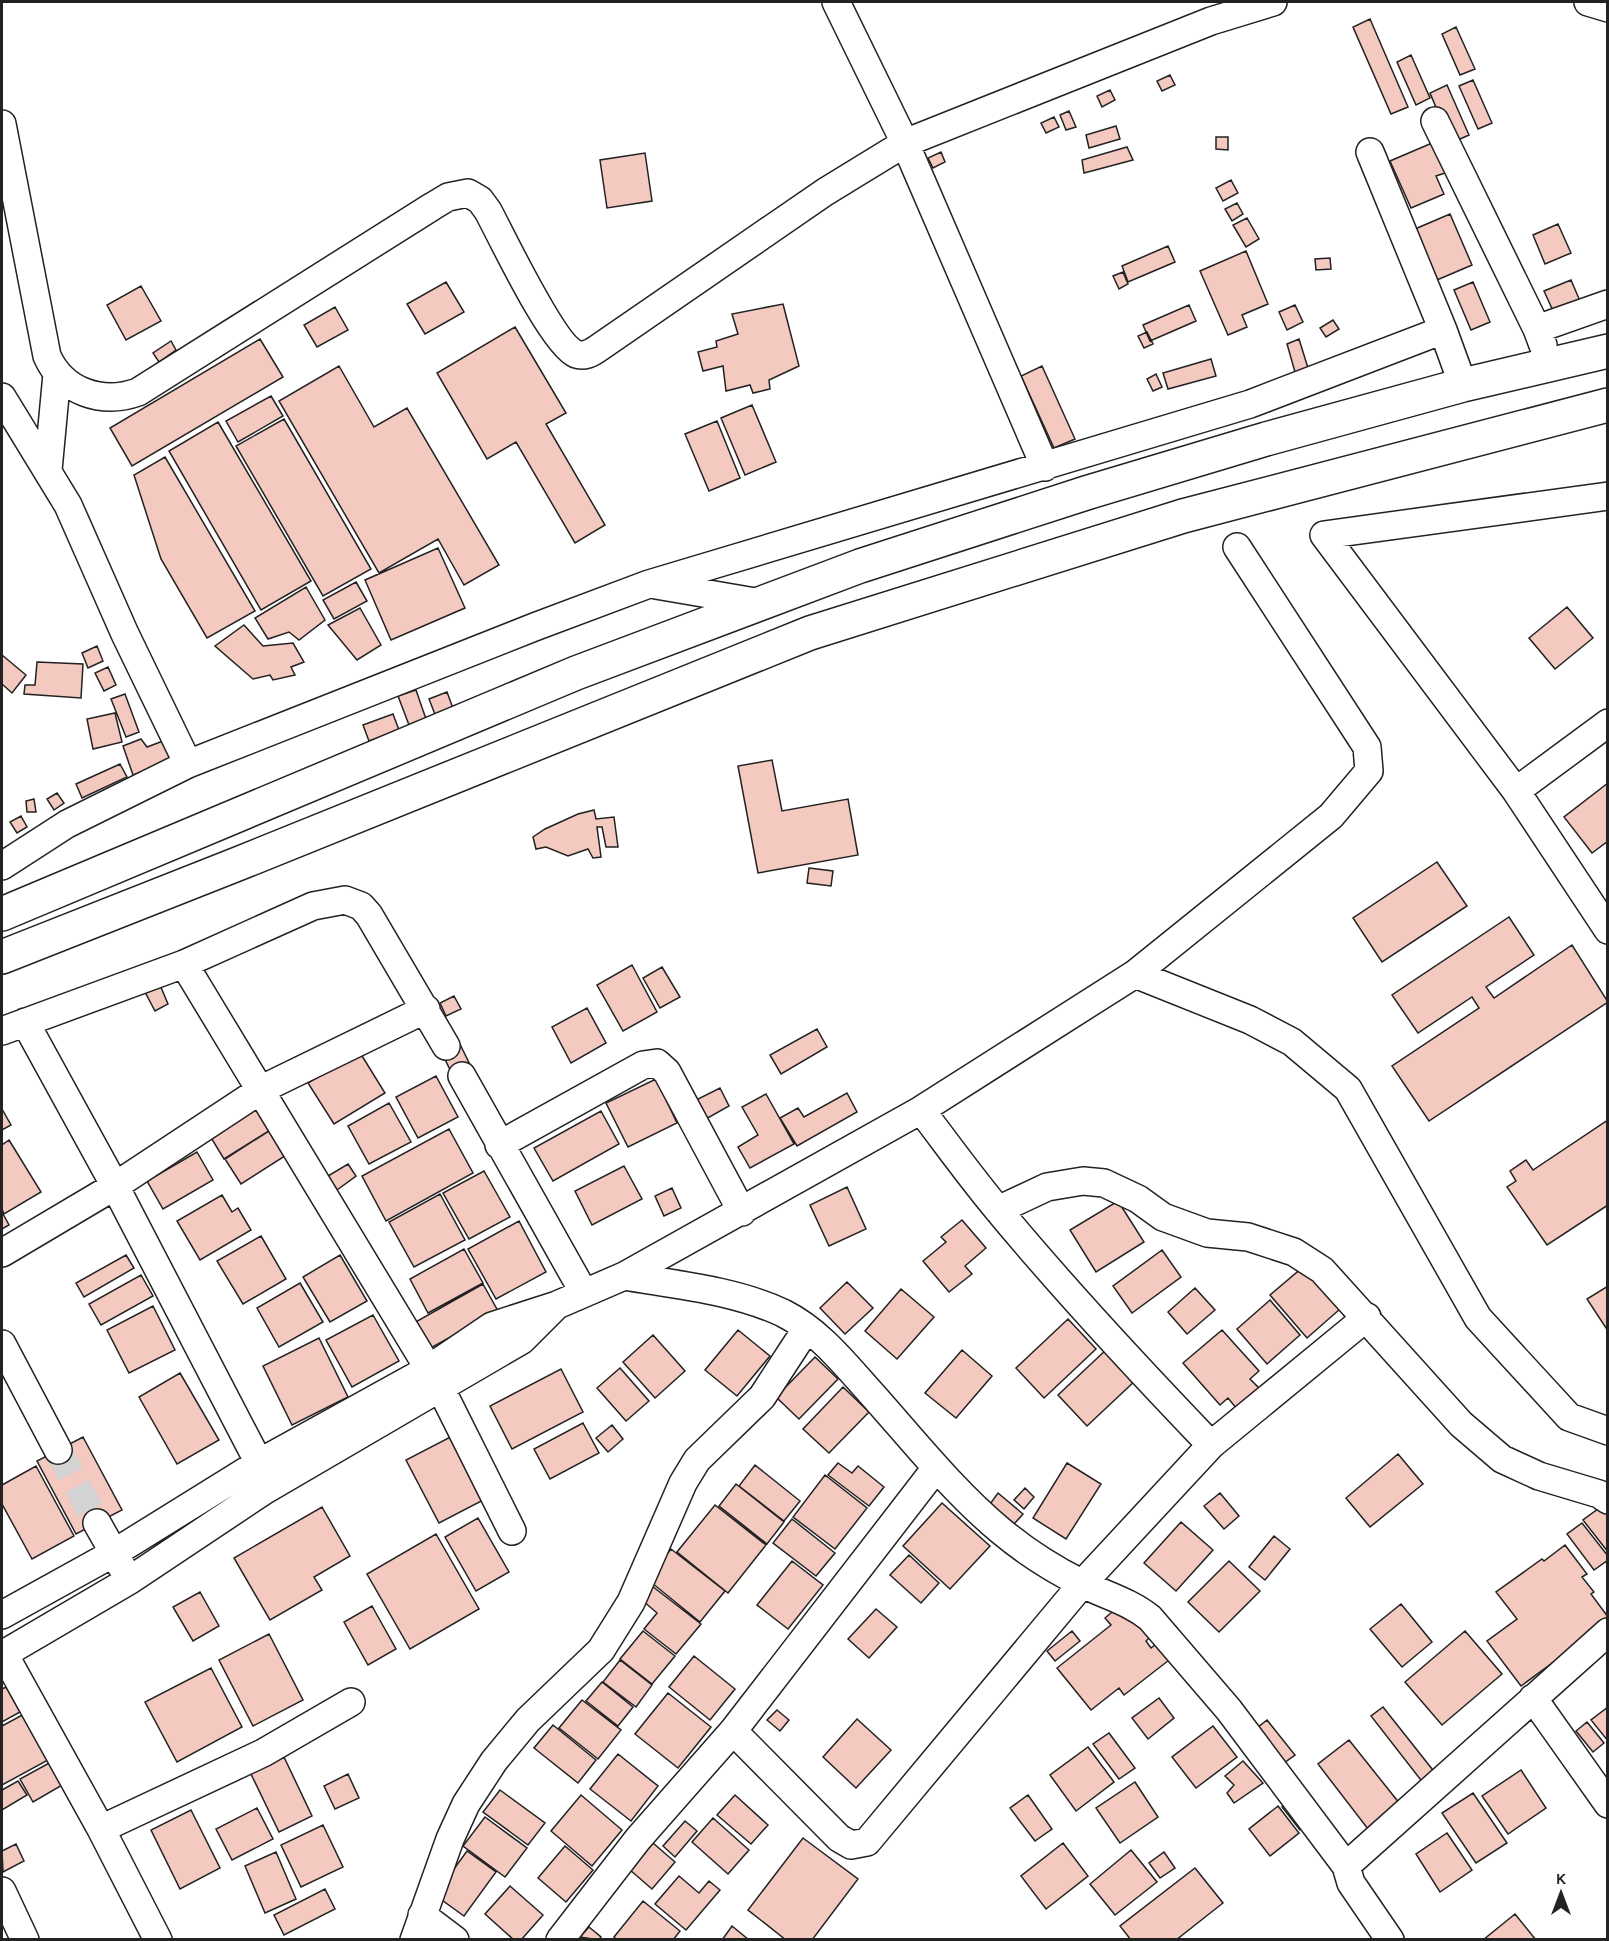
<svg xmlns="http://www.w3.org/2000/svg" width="1609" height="1941" font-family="Karla,sans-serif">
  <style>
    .building { fill: #f3c9c0; stroke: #222; stroke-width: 1.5 }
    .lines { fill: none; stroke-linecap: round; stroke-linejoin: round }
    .minor-tunnel { stroke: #d3d3d3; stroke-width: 27; stroke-dasharray: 27 14; stroke-linecap: butt }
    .minor-casing { stroke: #222; stroke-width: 30 }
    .highway-casing { stroke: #222; stroke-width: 36 }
    .minor { stroke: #fff; stroke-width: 27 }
    .highway { stroke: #fff; stroke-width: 33 }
  </style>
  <rect width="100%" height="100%" fill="#fff"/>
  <path class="building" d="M1370,19L1408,107L1391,114L1353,27Z
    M1456,27L1475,69L1460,75L1442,34Z
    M1411,55L1430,98L1416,105L1397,62Z
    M1170,75L1175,85L1162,91L1157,81Z
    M1473,80L1492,123L1478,129L1459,86Z
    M1447,85L1469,135L1451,143L1430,93Z
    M1110,90L1115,100L1102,107L1097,96Z
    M1069,111L1076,127L1066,130L1060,115Z
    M1054,117L1059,127L1046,133L1041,123Z
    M1116,126L1120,139L1089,148L1086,135Z
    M1216,137H1228V150L1216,149Z
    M1432,143L1445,173L1436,176L1444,194L1411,208L1390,161Z
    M1127,147L1133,160L1084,173L1082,160Z
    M941,152L945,162L933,168L928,158Z
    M645,153L652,201L607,208L600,160Z
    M1231,180L1238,193L1223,201L1216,188Z
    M1237,203L1243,214L1232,221L1225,209Z
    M1450,214L1472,265L1437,280L1415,229Z
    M1247,218L1259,239L1246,247L1233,225Z
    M1558,224L1571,253L1545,264L1533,235Z
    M1168,246L1175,262L1128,282L1122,266Z
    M1246,251L1268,304L1242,315L1247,327L1228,335L1200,271Z
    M1330,258L1331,269L1316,270L1315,259Z
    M1123,272L1128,284L1119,289L1113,276Z
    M1571,280L1580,301L1554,313L1544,291Z
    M446,282L464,312L425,334L407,304Z
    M1473,282L1490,322L1471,330L1454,290Z
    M141,286L161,321L126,340L107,305Z
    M783,304L799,366L769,380L770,389L753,393L750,385L726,391L723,366L703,371L698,352L717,347L716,341L738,334L732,314Z
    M1189,305L1196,321L1150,341L1143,325Z
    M1295,305L1303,322L1287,330L1279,312Z
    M335,307L348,330L317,347L304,325Z
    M1333,320L1339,329L1326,337L1320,328Z
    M515,327L566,413L546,424L605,525L575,543L516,442L487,459L437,373Z
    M1147,332L1153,344L1144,348L1138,336Z
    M260,339L283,377L132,466L110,428Z
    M1299,339L1308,368L1295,372L1287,344Z
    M171,341L176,350L159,362L153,353Z
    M1211,359L1216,376L1168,389L1163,373Z
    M339,366L374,427L407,408L499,565L464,585L438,539L379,573L279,401Z
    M1042,366L1075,439L1054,448L1021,376Z
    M1156,374L1162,387L1153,391L1147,379Z
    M271,396L283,416L238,442L226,421Z
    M752,405L776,462L745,475L721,418Z
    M284,419L371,569L323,596L236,446Z
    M717,421L740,478L709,491L685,434Z
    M218,422L311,581L261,610L169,451Z
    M165,457L255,611L207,638L161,559L134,475Z
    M438,548L465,608L391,640L365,580Z
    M356,582L367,601L334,619L323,600Z
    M306,587L325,620L299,640L289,632L268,639L255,618Z
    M1567,607L1593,638L1555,669L1529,638Z
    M360,608L381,645L357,660L328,625Z
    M244,625L263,646L293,643L304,662L291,667L295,675L273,680L270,675L253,679L215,646Z
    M97,646L103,661L88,668L82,653Z
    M2,655L26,675L12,693L2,684Z
    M37,662L83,664L81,698L24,694L25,685H35Z
    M108,667L116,685L104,691L95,673Z
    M416,690L426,719L409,725L398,696Z
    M447,692L454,711L436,717L429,699Z
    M125,694L139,732L126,737L111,699Z
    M115,713L122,742L93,749L87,719Z
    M393,714L399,730L369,741L363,725Z
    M141,739L147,747L163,741L172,761L133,775L123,746Z
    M772,760L782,811L848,799L858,855L758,873L738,766Z
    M120,764L127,777L82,798L76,784Z
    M1608,783V841L1592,853L1564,817Z
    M57,793L64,803L54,810L47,799Z
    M34,799L36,812H27L26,801Z
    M594,810L596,819L614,817L618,847H606L602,827H597L601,857L593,858L588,849L568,856L546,847L536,849L533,837L545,829L578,814Z
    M21,816L27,827L17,833L10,822Z
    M1437,862L1467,906L1382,962L1353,918Z
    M809,868L833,871L831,886L807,883Z
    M1509,917L1534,955L1486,987L1494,998L1572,945L1608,1002L1429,1121L1392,1066L1479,1008L1472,997L1418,1033L1392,995Z
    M632,965L657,1012L623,1031L597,985Z
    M662,967L680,997L660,1008L643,978Z
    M160,985L168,1004L155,1011L145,992Z
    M454,996L461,1009L446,1016L440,1003Z
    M587,1008L606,1043L571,1063L552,1027Z
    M817,1029L827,1047L781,1074L770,1055Z
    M458,1040L473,1071L455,1080L440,1049Z
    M359,1051L385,1093L334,1124L308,1083Z
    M436,1076L458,1117L418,1138L396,1097Z
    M656,1079L677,1123L628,1147L606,1103Z
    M720,1088L729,1106L706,1119L696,1100Z
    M847,1093L857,1112L797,1146L780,1118L798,1108L804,1117Z
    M766,1094L794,1144L750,1168L738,1147L758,1135L742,1107Z
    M389,1103L411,1142L369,1164L348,1126Z
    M257,1106L272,1129L224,1159L210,1136Z
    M2,1109L11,1125L2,1130Z
    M601,1111L619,1144L553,1181L534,1148Z
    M1608,1120V1205L1547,1245L1507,1187L1516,1181L1510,1171L1526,1160L1533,1170Z
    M272,1129L288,1154L241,1184L225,1159Z
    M449,1129L473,1173L386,1221L362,1176Z
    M9,1140L41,1192L4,1214L2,1209V1145Z
    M197,1152L213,1180L163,1209L147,1181Z
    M348,1164L356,1176L337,1190L328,1176Z
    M624,1166L642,1199L592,1225L575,1191Z
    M484,1171L510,1217L469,1239L443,1193Z
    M847,1187L866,1229L829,1246L810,1205Z
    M672,1188L681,1208L664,1216L655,1196Z
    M440,1194L465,1240L414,1267L389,1222Z
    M222,1195L232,1212L238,1208L251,1230L200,1260L177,1221Z
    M1118,1201L1144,1242L1096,1272L1070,1230Z
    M2,1212L9,1225L2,1229Z
    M962,1220L986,1248L965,1266L972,1274L949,1292L923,1261L946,1242L941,1237Z
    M519,1221L546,1272L496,1299L468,1249Z
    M261,1236L286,1279L243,1304L217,1261Z
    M464,1249L483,1283L428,1313L410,1279Z
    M1162,1250L1181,1277L1132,1313L1113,1286Z
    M126,1255L134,1268L84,1297L76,1283Z
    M340,1255L367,1301L330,1322L303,1277Z
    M1303,1267L1340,1309L1307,1338L1270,1295Z
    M141,1275L153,1296L101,1325L89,1304Z
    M847,1282L873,1308L845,1334L820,1308Z
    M300,1283L323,1322L279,1347L257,1308Z
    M483,1284L498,1311L427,1350L412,1324Z
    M1608,1286V1331L1587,1299Z
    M1195,1288L1215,1310L1187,1334L1168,1312Z
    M901,1289L934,1317L897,1359L865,1331Z
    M1270,1300L1300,1335L1267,1364L1237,1329Z
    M153,1306L175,1350L129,1373L107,1330Z
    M373,1315L399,1361L352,1387L326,1340Z
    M1068,1319L1096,1349L1044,1398L1016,1368Z
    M738,1330L770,1356L737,1396L705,1370Z
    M1222,1330L1259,1371L1250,1379L1260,1389L1237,1409L1228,1398L1220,1405L1183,1363Z
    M653,1335L685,1371L655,1398L623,1362Z
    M319,1338L348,1397L292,1425L263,1366Z
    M1108,1348L1137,1379L1087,1426L1058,1395Z
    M962,1350L992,1376L956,1418L925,1393Z
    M815,1357L838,1379L799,1419L776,1397Z
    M620,1368L649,1401L626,1421L597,1388Z
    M561,1369L583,1412L512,1449L490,1406Z
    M180,1373L219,1440L177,1464L139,1397Z
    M843,1387L869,1412L829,1453L803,1429Z
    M583,1423L599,1453L550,1479L534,1449Z
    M612,1425L623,1439L608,1452L596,1438Z
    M460,1432L493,1495L439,1523L406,1460Z
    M83,1437L122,1510L76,1534L37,1461Z
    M1398,1454L1423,1484L1370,1527L1346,1498Z
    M838,1463L852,1473L858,1466L884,1487L869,1506L828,1475Z
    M1067,1463L1101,1484L1066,1539L1033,1518Z
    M755,1465L800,1501L784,1521L739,1486Z
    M36,1466L74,1536L32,1559L2,1504V1485Z
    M825,1475L867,1508L835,1549L793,1517Z
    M736,1484L784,1522L767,1544L719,1506Z
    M1025,1488L1034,1497L1024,1509L1014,1500Z
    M998,1493L1023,1514L1014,1524L990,1504Z
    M1220,1493L1239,1516L1224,1529L1204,1506Z
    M942,1503L990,1546L950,1589L903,1546Z
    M715,1505L766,1545L728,1593L677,1552Z
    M1602,1506L1608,1513V1552L1583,1520Z
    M322,1507L350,1556L314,1577L322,1590L270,1620L234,1558Z
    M478,1518L509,1572L476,1591L445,1537Z
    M792,1519L835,1553L816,1576L773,1543Z
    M1181,1522L1213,1550L1176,1591L1144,1563Z
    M1582,1523L1608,1556V1560L1594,1570L1567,1534Z
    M436,1534L479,1609L410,1649L367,1574Z
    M1274,1536L1290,1549L1265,1580L1249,1567Z
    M1565,1545L1587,1574L1582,1577L1594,1592L1591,1594L1608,1617L1593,1627L1596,1631L1521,1686L1487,1641L1517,1619L1496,1592L1542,1559L1544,1561Z
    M671,1549L725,1591L700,1622L647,1579Z
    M909,1555L939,1583L921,1603L890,1575Z
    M792,1561L823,1585L788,1629L757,1605Z
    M1229,1561L1260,1591L1219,1632L1188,1602Z
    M652,1586L701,1624L676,1654L644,1629L657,1613L642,1600Z
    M200,1592L219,1626L193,1641L173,1607Z
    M1124,1602L1151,1636L1146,1641L1151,1648L1160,1641L1173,1657L1124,1695L1119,1688L1091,1710L1057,1668L1111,1625L1105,1618Z
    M1401,1604L1432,1642L1402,1667L1370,1629Z
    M372,1606L396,1649L368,1665L344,1622Z
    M876,1609L897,1627L869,1658L848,1639Z
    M643,1631L675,1656L652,1684L620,1659Z
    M1072,1631L1080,1641L1055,1661L1047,1651Z
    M1465,1631L1502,1674L1442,1725L1405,1682Z
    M269,1634L303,1700L253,1726L219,1660Z
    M694,1656L735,1689L710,1720L669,1687Z
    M620,1660L652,1685L636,1707L603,1682Z
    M211,1668L242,1727L177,1762L145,1702Z
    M602,1682L633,1707L618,1726L586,1701Z
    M6,1687L20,1712L2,1722V1689Z
    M668,1693L711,1727L678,1768L635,1734Z
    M1159,1698L1174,1718L1148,1739L1132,1718Z
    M582,1700L621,1730L598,1759L559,1728Z
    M1383,1707L1436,1774L1424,1784L1371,1716Z
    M1608,1707V1741L1591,1720Z
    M777,1710L789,1720L780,1731L767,1720Z
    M24,1714L48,1760L2,1785V1726Z
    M857,1719L891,1750L856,1788L823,1757Z
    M1267,1720L1295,1755L1284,1763L1257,1728Z
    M1587,1722L1604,1743L1593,1752L1576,1731Z
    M553,1725L596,1760L578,1783L534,1748Z
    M1213,1726L1237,1757L1196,1788L1172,1757Z
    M1109,1733L1135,1768L1119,1779L1093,1744Z
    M1349,1740L1400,1804L1368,1829L1318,1764Z
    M1088,1747L1114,1782L1076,1811L1050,1775Z
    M618,1754L658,1786L631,1821L590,1789Z
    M284,1757L312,1816L279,1832L250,1772Z
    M1243,1761L1263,1783L1234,1803L1227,1793L1234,1785L1225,1776Z
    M51,1762L64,1784L33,1802L20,1779Z
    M1521,1770L1546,1808L1508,1834L1482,1796Z
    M348,1774L359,1798L335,1809L324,1786Z
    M18,1781L27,1795L2,1810V1790Z
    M1135,1782L1158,1817L1120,1843L1096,1808Z
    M500,1790L545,1823L528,1845L483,1812Z
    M1473,1793L1507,1843L1476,1863L1442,1813Z
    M581,1795L622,1830L592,1866L551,1831Z
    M735,1795L768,1825L751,1844L717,1815Z
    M1028,1795L1052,1829L1035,1841L1010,1808Z
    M1289,1802L1306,1825L1300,1830L1282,1807Z
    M1278,1806L1299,1833L1270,1856L1249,1829Z
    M257,1808L273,1839L232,1860L216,1829Z
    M191,1810L220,1868L180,1889L151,1830Z
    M485,1817L527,1848L505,1877L463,1846Z
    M713,1818L749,1850L728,1874L692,1842Z
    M685,1821L697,1831L675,1857L663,1846Z
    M323,1825L343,1867L301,1887L281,1845Z
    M1447,1833L1472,1870L1440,1892L1416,1854Z
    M803,1838L858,1879L812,1940H786L748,1910Z
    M653,1843L675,1862L652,1889L630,1870Z
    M1063,1843L1088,1876L1046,1909L1021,1876Z
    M16,1844L24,1861L3,1872L2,1851Z
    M565,1846L593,1870L566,1902L538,1878Z
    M1131,1850L1157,1882L1115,1915L1090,1884Z
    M467,1851L496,1872L464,1916L435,1895Z
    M276,1852L296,1899L265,1913L245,1866Z
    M1164,1852L1175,1868L1160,1878L1149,1863Z
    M1195,1868L1223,1903L1176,1940H1131L1120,1926Z
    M679,1876L699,1893L709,1881L720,1890L686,1930L655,1904Z
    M510,1886L543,1915L521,1940H514L485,1914Z
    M325,1889L335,1909L284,1935L274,1915Z
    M643,1901L680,1931L673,1940H617L614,1937Z
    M1515,1914L1536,1940H1483Z
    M732,1926L749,1940H722Z
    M589,1927L601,1937L599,1940L580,1937Z"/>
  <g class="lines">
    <path class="minor-tunnel" d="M58,1450L97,1523"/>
    <g class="minor-casing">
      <path id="minor" d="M836,2L905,143L1045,467
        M1588,2L1608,8
        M1435,121L1537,329
        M2,124L47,356C63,392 102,405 138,392L433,206L448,197L468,193L480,200L488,211C502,237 553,345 576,354C584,357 591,353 597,349L825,192L905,143L1211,21L1273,2
        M1370,152L1443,330
        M1543,345L1537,329L1608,304
        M2,397L68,505L125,634L188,764
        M48,470L57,374
        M1608,496L1324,535L1516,791L1608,930
        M656,585L761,603
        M1516,791L1608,723
        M2,866L67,824L188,764L537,626L649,584L1250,404L1443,330L1463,385
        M184,964L441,1389L512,1531
        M1135,974L1250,1020L1292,1042L1348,1089L1478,1318L1569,1417L1608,1431
        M25,1022L115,1186L259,1463
        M2,1031L184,964L313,906L345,900L361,906L369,915L446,1046
        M462,1076L584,1293
        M921,1110C947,1144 972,1179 999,1211C1066,1292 1138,1369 1211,1445
        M499,1145L643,1065L657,1063L667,1072L742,1212
        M998,1210L1047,1187L1083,1181L1104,1183L1138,1199L1163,1217L1207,1233L1248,1237L1294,1252L1322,1270L1461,1424L1502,1459L1539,1476L1599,1494L1608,1500
        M2,1253L115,1186L262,1089L426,1009
        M624,1276C677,1285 734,1290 783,1313C819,1331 844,1363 870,1392C913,1440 952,1490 1001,1531C1025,1551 1053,1569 1081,1583C1104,1595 1129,1601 1150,1618L1229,1710L1346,1866L1351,1883L1390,1940
        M2,1344L58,1450
        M97,1523L123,1569
        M2,1615L114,1553L259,1463L427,1370L492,1326L557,1305L624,1276L921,1110L1135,974L1331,816L1369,771L1367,747L1237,547
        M4,1654L101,1829L158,1940
        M2,1655L130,1580L265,1490L522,1340L554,1308
        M1533,1698L1608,1804
        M733,1731L839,1838L851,1845L867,1842L1082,1584L1211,1445L1367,1317
        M101,1829L263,1753L351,1702
        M1346,1866L1608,1632
        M2,1891L25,1940
        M422,1915L455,1940
        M414,1940L450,1839L466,1804L494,1761L528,1720L601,1650L631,1602L683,1483L697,1460L762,1397L807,1328
        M560,1940L638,1839L733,1731L936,1468"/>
    </g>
    <g class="highway-casing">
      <path id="highway" d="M2,914L576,673L860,566L1086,493L1266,439L1463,385L1608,351
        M2,957L240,863L810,633L1183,516L1608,405"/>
    </g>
    <use href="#minor" class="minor"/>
    <use href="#highway" class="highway"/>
  </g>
  <rect width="1609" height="1941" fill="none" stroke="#222222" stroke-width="6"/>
  <g transform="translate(1561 1893)" stroke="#ffffff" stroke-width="4.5" paint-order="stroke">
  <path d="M0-4.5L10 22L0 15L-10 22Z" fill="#222222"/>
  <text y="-9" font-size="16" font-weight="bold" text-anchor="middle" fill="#222222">K</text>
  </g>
</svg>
